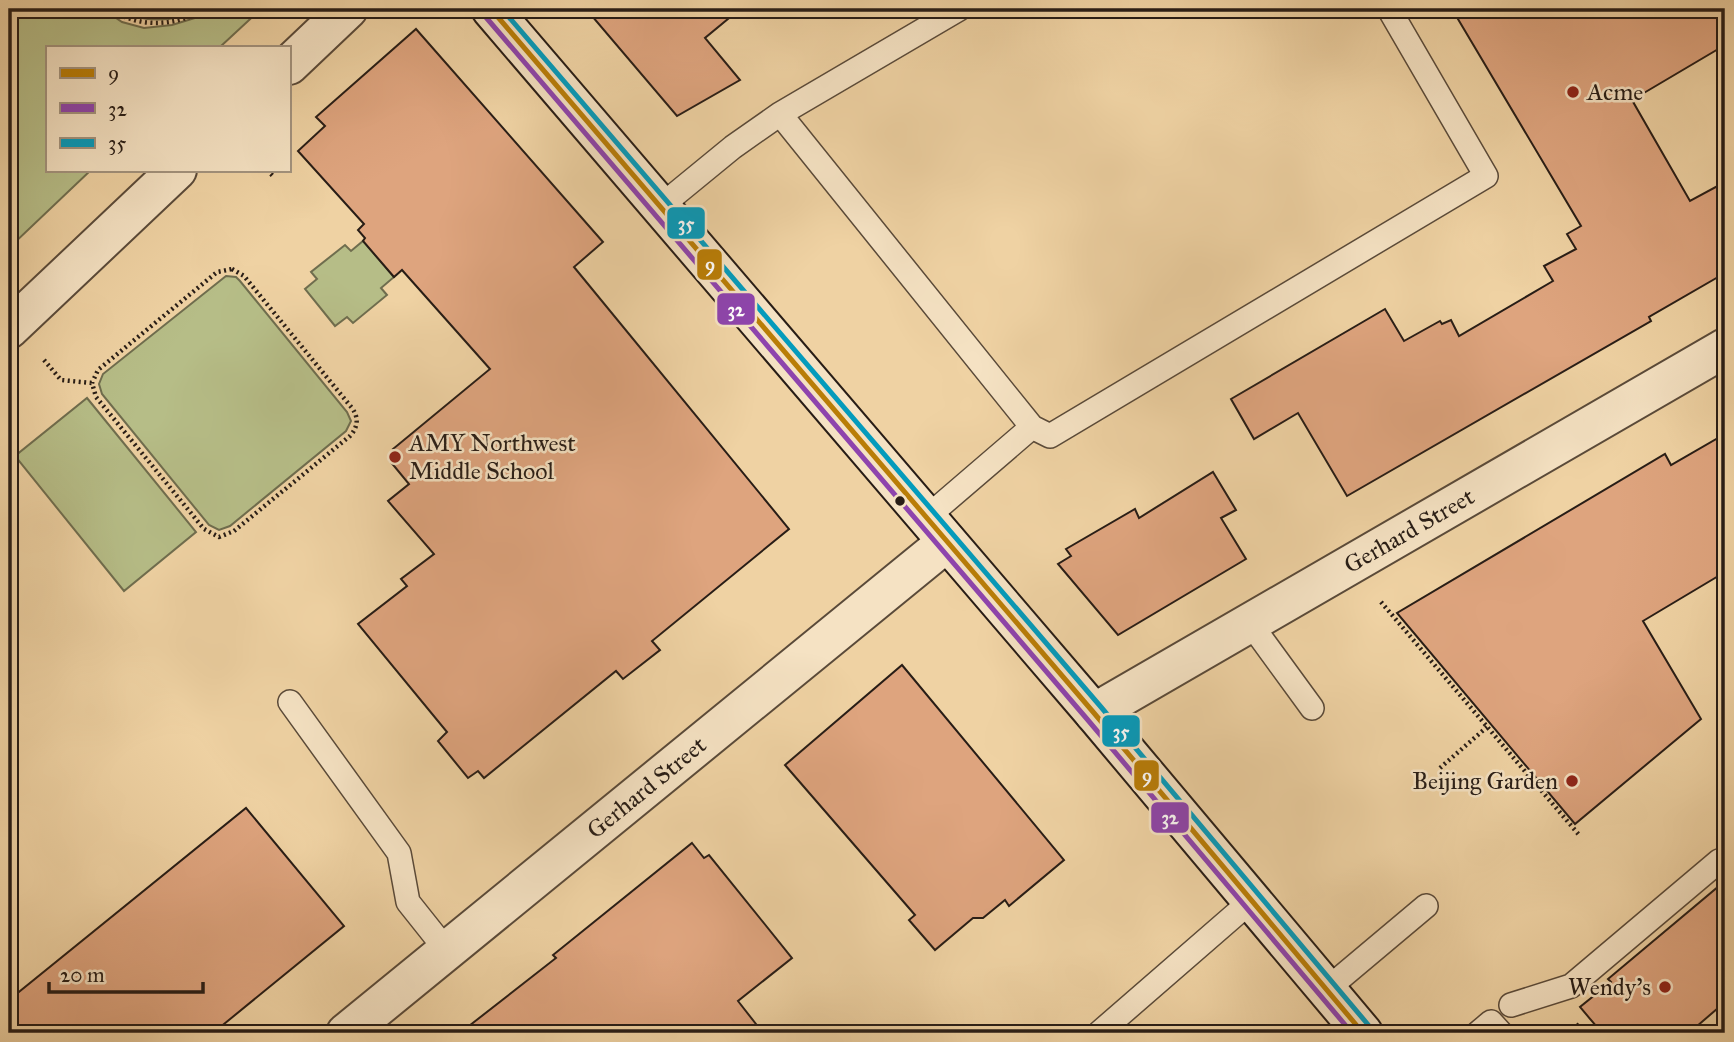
<svg xmlns="http://www.w3.org/2000/svg" width="1734" height="1042" font-family="'IM FELL Great Primer',serif">
  <style>
    .green { fill: #b6bd87; stroke: #6f6d4e; stroke-width: 2 }
    .building { fill: #dea47e; stroke: #281d16; stroke-width: 2 }
    .lines { fill: none; stroke-linecap: round; stroke-linejoin: round }
    .service-casing { stroke: #5a4a39; stroke-width: 26 }
    .minor-casing { stroke: #5a4a39; stroke-width: 42 }
    .secondary-casing { stroke: #281d16; stroke-width: 42 }
    .path { stroke: #281d16; stroke-width: 4.5; stroke-dasharray: 2 3.5; stroke-linecap: butt }
    .service { stroke: #f5e2c3; stroke-width: 23 }
    .minor { stroke: #f5e2c3; stroke-width: 38 }
    .secondary { stroke: #f5e2c3; stroke-width: 38 }
    .bus-1-casing { stroke: #f5e2c3; stroke-width: 10 }
    .bus-2-casing { stroke: #f5e2c3; stroke-width: 10 }
    .bus-3-casing { stroke: #f5e2c3; stroke-width: 10 }
    .bus-1 { stroke: #b97d07; stroke-width: 5 }
    .bus-2 { stroke: #8e44ad; stroke-width: 5 }
    .bus-3 { stroke: #049bbc; stroke-width: 5 }
    .poi-dot { fill: #8f2418; stroke: #f5e2c3; stroke-width: 2.5 }
    .bus-dot { fill: #281d16; stroke: #f5e2c3; stroke-width: 2.5 }
    .labels { text-anchor: middle; dominant-baseline: central; stroke-width: 5; stroke-linejoin: round; paint-order: stroke }
    .poi-label { font-size: 24px; fill: #281d16; stroke: #f5e2c3; text-anchor: start }
    .street-label { font-size: 24px; fill: #281d16; stroke: #f5e2c3 }
    .line-badge { stroke: #f5e2c3; stroke-width: 2.5 }
    .badge-label { font-size: 19px; text-anchor: middle; font-weight: bold; fill: #fff }
  </style>
  <rect width="100%" height="100%" fill="#efd2a3"/>
  <filter id="stains"><feTurbulence type="fractalNoise" baseFrequency=".00286" numOctaves="4"/><feColorMatrix values="0 0 0 0 .2 0 0 0 0 .09 0 0 0 0 .02 0 0 0 .5 -.17"/></filter>
  <radialGradient id="worn" r=".72"><stop offset=".6" stop-color="#630" stop-opacity="0"/><stop offset="1" stop-color="#630" stop-opacity=".3"/></radialGradient>
  <path class="green" d="M9,9H103L122,22L144,28L172,25L198,17L216,9H261L220,47H47V170H91L9,248Z
    M118,9H200C176,22 141,24 118,9Z
    M363,241L394,277L381,288L387,295L353,323L347,317L335,326L305,289L317,279L311,272L345,245L351,251Z
    M226,276L236,277L240,281L347,412L351,421L346,431L230,526L219,530L209,525L102,394L99,384L103,374Z
    M87,398L196,532L124,591L15,456Z"/>
  <path class="building" d="M586,9H740L705,38L740,80L677,116Z
    M1452,9H1725V45L1632,100L1690,201L1725,182V273L1649,317L1651,321L1347,496L1298,413L1254,439L1231,399L1385,309L1404,341L1440,321L1442,324L1451,320L1459,336L1553,281L1544,266L1576,249L1567,234L1581,226Z
    M416,29L603,242L574,267L789,529L652,641L660,650L623,679L616,671L484,778L478,771L468,778L438,741L447,732L358,624L407,586L401,579L434,554L388,501L409,484L390,461L398,454L393,449L490,369L402,270L394,277L363,241L365,238L358,230L364,224L298,151L325,126L316,117Z
    M1725,434V572L1643,621L1701,719L1575,824L1397,613L1665,454L1671,465Z
    M1213,472L1236,510L1221,518L1246,559L1118,635L1058,564L1071,556L1066,549L1135,509L1139,518Z
    M902,665L1064,860L1009,906L1005,900L983,918H973L935,950L909,920L915,915L785,765Z
    M246,808L344,926L213,1033H9V1000Z
    M692,843L704,858L709,855L792,958L738,1001L763,1033H460L556,958L553,955Z
    M1725,881V1002L1689,1033H1602L1580,1007L1611,982L1608,979Z"/>
  <g class="lines">
    <g class="service-casing">
      <path id="service" d="M780,114L1032,427L1050,436L1486,176L1389,9
        M661,206L733,147L780,114L959,9
        M926,518L1032,427
        M1250,623L1312,708
        M290,702L399,853L408,902L447,951
        M1326,990L1426,906
        M1511,1005L1571,986L1719,861L1725,859
        M1099,1033L1251,901
        M1478,1033L1491,1022L1501,1033"/>
    </g>
    <g class="minor-casing">
      <g id="minor">
        <path d="M289,65L348,9"/>
        <path d="M9,329L177,170"/>
        <path id="s1" d="M1094,713L1725,348"/>
        <path id="s2" d="M346,1033L947,542"/>
      </g>
    </g>
    <g class="secondary-casing">
      <path id="secondary" d="M491,9L1094,713L1363,1033"/>
    </g>
    <path class="path" d="M109,9C142,29 174,26 208,9
      M267,170L273,176
      M232,269L244,276L352,408C359,418 358,427 350,436L234,531L219,537L204,529L96,397L92,383L98,370L217,272Z
      M44,360L61,380L92,383
      M1381,602L1580,836
      M1440,768L1487,727
      M1576,1024L1584,1033
      M1711,1033L1725,1020"/>
    <use href="#service" class="service"/>
    <use href="#minor" class="minor"/>
    <use href="#secondary" class="secondary"/>
    <g class="bus-1-casing">
      <path id="bus-1" d="M491,9L1094,713L1363,1033"/>
    </g>
    <g class="bus-2-casing">
      <path id="bus-2" d="M484,15L1087,719L1352,1033"/>
    </g>
    <g class="bus-3-casing">
      <path id="bus-3" d="M502,9L1101,707L1370,1027"/>
    </g>
    <use href="#bus-1" class="bus-1"/>
    <use href="#bus-2" class="bus-2"/>
    <use href="#bus-3" class="bus-3"/>
  </g>
  <g class="poi-dot">
    <circle cx="1573" cy="92" r="7"/>
    <circle cx="395" cy="457" r="7"/>
    <circle cx="1572" cy="781" r="7"/>
    <circle cx="1665" cy="987" r="7"/>
  </g>
  <circle class="bus-dot" cx="900" cy="501" r="6"/>
  <g class="labels">
    <g class="poi-label">
      <text x="1587" y="92">Acme</text>
      <text x="409" y="443">AMY Northwest<tspan x="409" dy="28">Middle School</tspan></text>
      <text x="1558" y="781" text-anchor="end">Beijing Garden</text>
      <text x="1651" y="987" text-anchor="end">Wendy's</text>
    </g>
    <g class="street-label">
      <text stroke="none"><textPath href="#s1" startOffset="364">Gerhard Street</textPath></text>
      <text stroke="none"><textPath href="#s2" startOffset="388">Gerhard Street</textPath></text>
    </g>
  </g>
  <g class="line-badge">
    <rect x="666" y="206" width="40" height="34" rx="7" fill="#049bbc"/>
    <rect x="696" y="248" width="27" height="33" rx="7" fill="#b97d07"/>
    <rect x="716" y="292" width="40" height="34" rx="7" fill="#8e44ad"/>
    <rect x="1101" y="714" width="40" height="34" rx="7" fill="#049bbc"/>
    <rect x="1133" y="759" width="27" height="33" rx="7" fill="#b97d07"/>
    <rect x="1150" y="801" width="40" height="33" rx="7" fill="#8e44ad"/>
  </g>
  <g class="badge-label">
    <text x="686" y="230">35</text>
    <text x="710" y="271">9</text>
    <text x="736" y="316">32</text>
    <text x="1121" y="738">35</text>
    <text x="1147" y="782">9</text>
    <text x="1170" y="824">32</text>
  </g>
  <rect width="1734" height="1042" fill="none" stroke="#efd2a3" stroke-width="35"/>
  <rect x="10" y="10" width="1713" height="1021" fill="none" stroke="#281d16" stroke-width="3.5"/>
  <rect x="18" y="18" width="1699" height="1007" fill="none" stroke="#281d16" stroke-width="2"/>
  <rect x="46" y="46" width="245" height="126" fill="#f5e2c3" stroke="#a3937e" stroke-width="2"/>
  <rect x="60" y="68" width="35" height="10" fill="#b97d07" stroke="#a3937e" stroke-width="2"/>
  <text x="108" y="80" font-size="21" fill="#281d16">9</text>
  <rect x="60" y="103" width="35" height="10" fill="#8e44ad" stroke="#a3937e" stroke-width="2"/>
  <text x="108" y="116" font-size="21" fill="#281d16">32</text>
  <rect x="60" y="138" width="35" height="10" fill="#049bbc" stroke="#a3937e" stroke-width="2"/>
  <text x="108" y="150" font-size="21" fill="#281d16">35</text>
  <path d="M49 982v10h154v-10" fill="none" stroke="#281d16" stroke-width="3.5"/>
  <text x="60" y="982" font-size="21" fill="#281d16" stroke="#f5e2c3" stroke-width="5" paint-order="stroke">20 m</text>
  <rect width="100%" height="100%" filter="url(#stains)"/>
  <rect width="100%" height="100%" fill="url(#worn)"/>
</svg>
